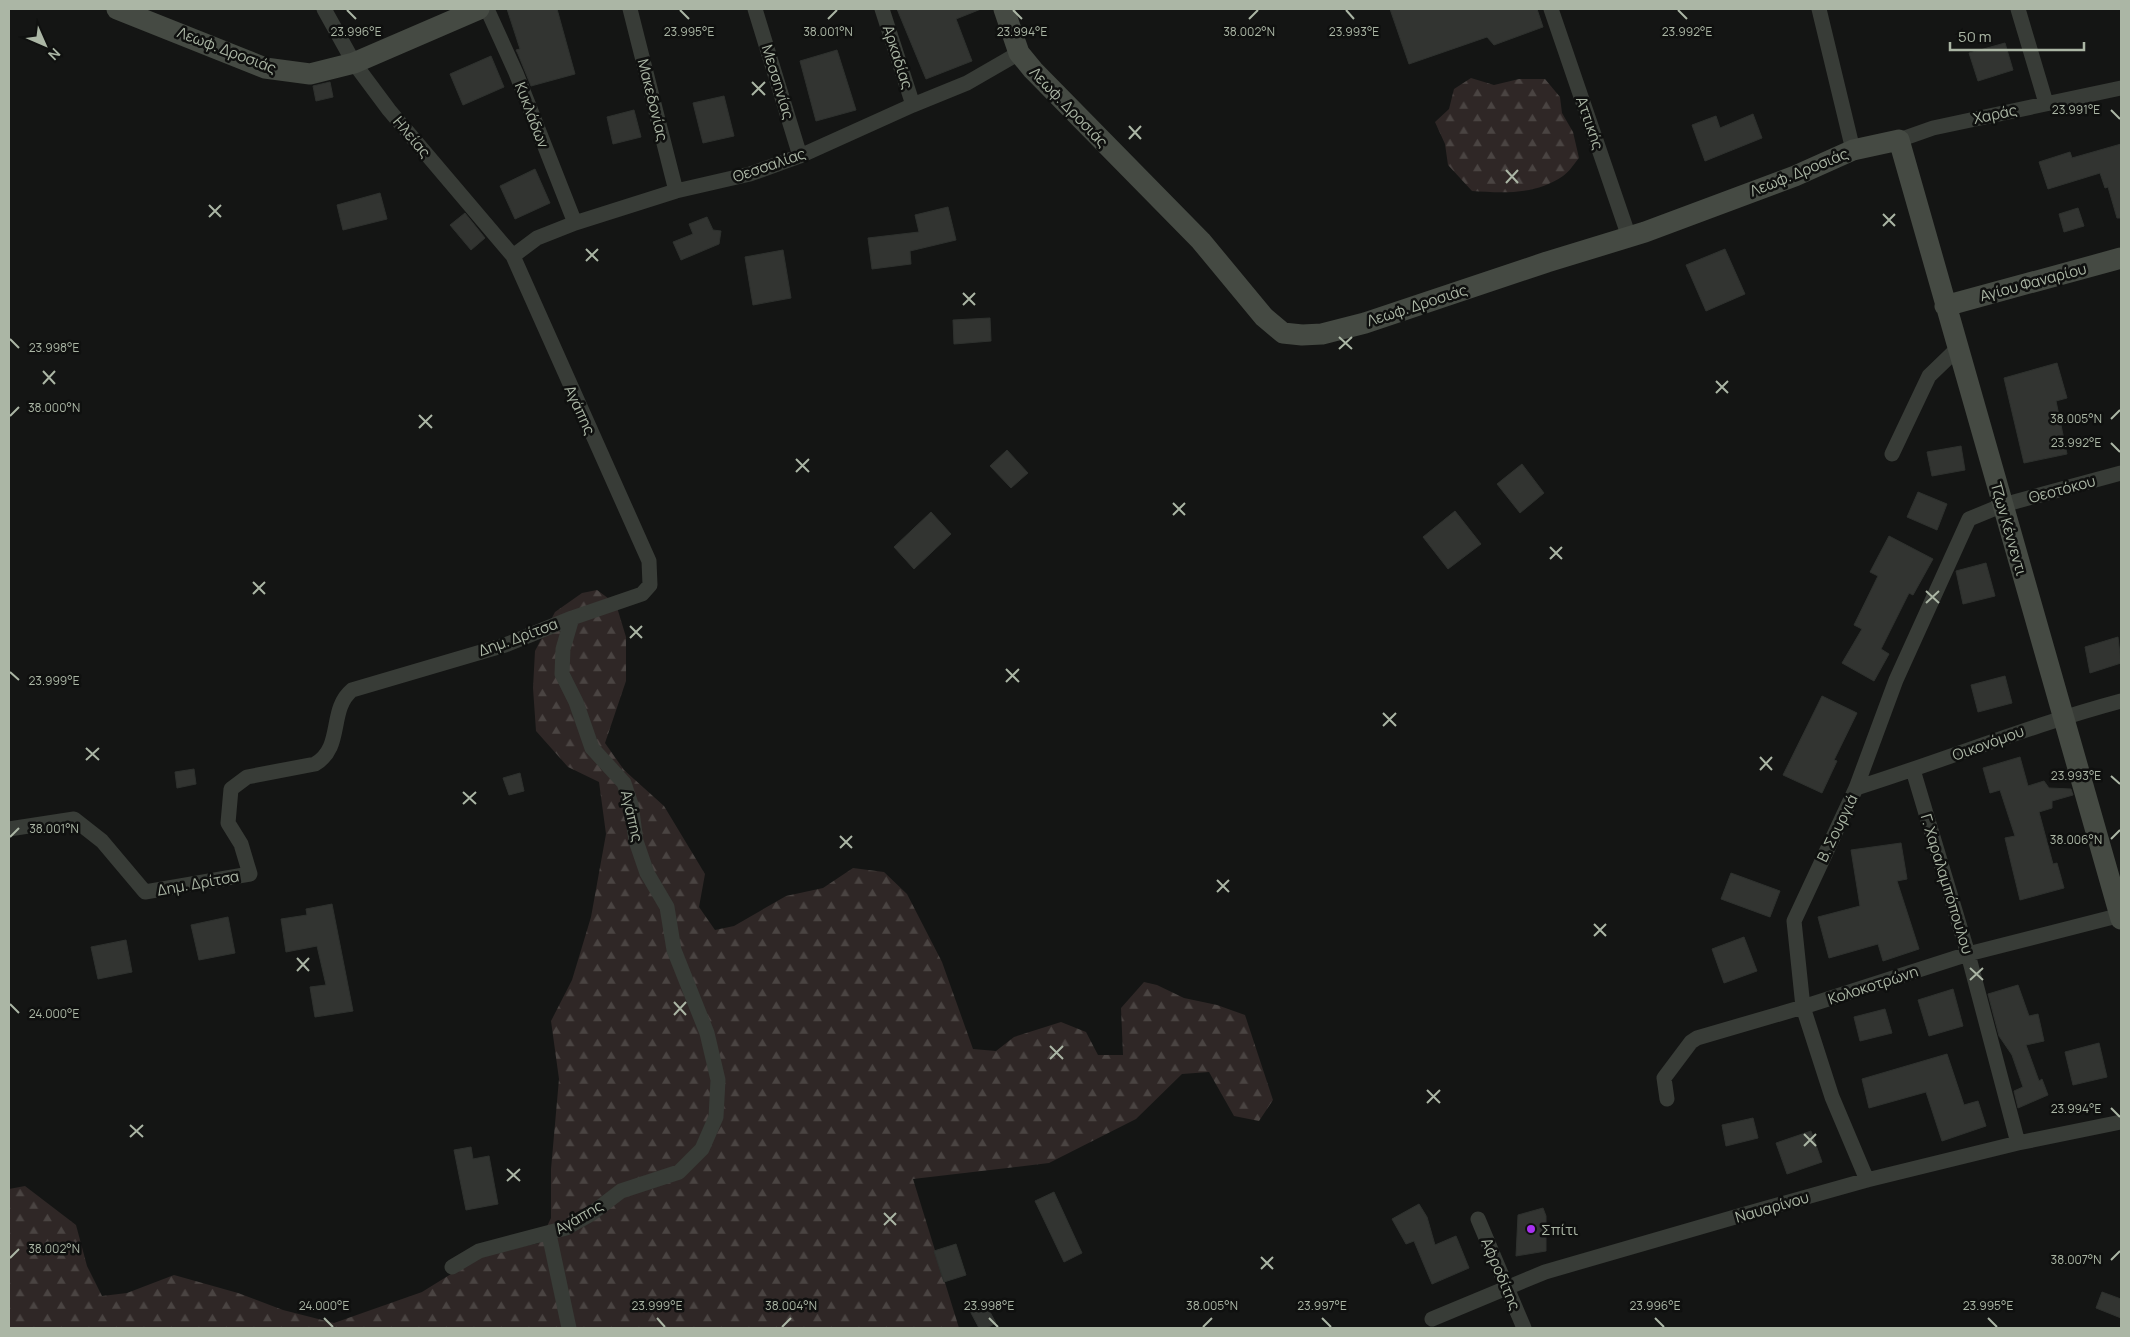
<svg xmlns="http://www.w3.org/2000/svg" width="2130" height="1337" font-family="Manrope,sans-serif">
  <style>
    .forest { fill: url(#forest-firs) }
    .building { fill: #323431; stroke: #2e312e }
    .lines { fill: none; stroke-linecap: round; stroke-linejoin: round }
    .street { stroke: #383c37; stroke-width: 15 }
    .secondary { stroke: #454a43; stroke-width: 21 }
    .ticks { fill: none; stroke: #abb6a5; stroke-width: 2 }
    .poi-dot { fill: #a930f2; stroke: #0f100f; stroke-width: 2 }
    .labels { text-anchor: middle; dominant-baseline: central; stroke-width: 5; stroke-linejoin: round; paint-order: stroke }
    .street-label { font-size: 15px; fill: #abb6a5; stroke: #0f100f }
    .poi-label { font-size: 15px; fill: #abb6a5; stroke: #0f100f; text-anchor: start }
    .ticks-label { font-size: 12px; text-anchor: middle; fill: #abb6a5; stroke: #0f100f; stroke-width: 5; stroke-linejoin: round; paint-order: stroke }
  </style>
  <defs>
    <pattern id="forest-firs" width="22" height="20" patternUnits="userSpaceOnUse" patternTransform="scale(1.25)"><rect width="22" height="20" fill="#2f2726"/><path d="M5 1l3.5 6h-7zM16 11l3.5 6h-7z" fill="#4a4442"/></pattern>
  </defs>
  <rect width="100%" height="100%" fill="#141514"/>
  <path class="forest" d="M1471,78L1494,85L1519,79H1545L1560,97L1562,113L1573,132L1579,158C1574,164 1569,172 1563,176C1536,195 1503,193 1472,191L1448,165L1445,144L1435,122L1449,109L1454,89Z
    M597,590L616,604L626,637V681L605,743L624,770L664,806L705,874L699,907L715,930L734,926L786,896L823,888L853,868L884,872L907,894L942,962L973,1049L996,1051L1014,1037L1061,1022L1086,1032L1098,1055H1123L1121,1008L1144,982L1157,985L1184,998L1217,1005L1245,1015L1273,1100L1259,1121L1234,1116L1209,1072L1182,1074L1136,1119L1049,1163L913,1179L959,1328H9V1189L25,1186L76,1225L87,1266L102,1296L127,1293L174,1275L238,1293L283,1310L334,1323L422,1292L480,1256L539,1243L551,1218V1169L559,1079L551,1021L572,980L591,917L606,834L599,782L568,767L536,731L533,688L535,651L555,612L582,593Z"/>
  <path class="building" d="M507,9H557L575,74L531,86L518,54L516,50L520,49Z
    M897,9H981L956,19L972,61L926,79Z
    M1390,9H1537L1543,27L1494,45L1487,37L1409,64Z
    M2005,43L2013,70L1978,81L1969,53Z
    M837,50L856,110L816,121L800,61Z
    M491,56L504,87L463,105L450,74Z
    M330,82L333,97L316,101L313,86Z
    M724,96L734,136L703,143L693,103Z
    M634,110L641,137L613,144L607,117Z
    M1753,114L1762,138L1705,161L1692,125L1716,116L1720,128Z
    M2121,144V218H2117L2108,187L2105,188L2100,173L2048,189L2039,162L2070,152L2072,158Z
    M535,169L550,203L515,219L500,186Z
    M380,193L387,219L343,230L337,205Z
    M948,207L956,240L910,251L911,264L872,269L868,238L919,232L915,215Z
    M2078,208L2084,226L2064,232L2059,214Z
    M465,213L485,238L471,250L450,225Z
    M707,217L713,230L721,231L719,244L681,260L673,242L693,234L689,224Z
    M1725,249L1745,294L1706,311L1686,265Z
    M783,250L791,298L753,305L745,257Z
    M990,318L991,341L954,344L953,320Z
    M2057,363L2067,398L2056,401L2067,454L2024,463L2004,378Z
    M1961,446L1965,470L1932,476L1927,452Z
    M1007,450L1028,473L1011,488L990,466Z
    M1522,464L1544,493L1520,513L1497,484Z
    M1918,492L1947,504L1937,530L1907,517Z
    M1455,511L1481,544L1448,569L1423,537Z
    M931,512L951,534L914,569L894,547Z
    M1889,536L1933,559L1913,595L1909,593L1881,649L1889,654L1874,681L1842,663L1862,629L1854,625L1878,576L1870,572Z
    M1986,563L1995,596L1963,604L1956,571Z
    M2118,637L2121,663L2090,673L2085,647Z
    M2005,676L2012,703L1978,712L1971,685Z
    M1822,696L1857,713L1834,760L1837,761L1822,793L1783,775Z
    M2020,757L2028,786L2044,781L2049,788L2071,789L2073,795L2052,801V808L2039,812L2053,864L2057,863L2064,888L2020,900L2005,838L2015,836L2000,790L1990,793L1983,768Z
    M194,769L196,784L177,788L175,772Z
    M520,773L524,791L509,795L503,778Z
    M1901,843L1907,879L1897,881L1919,949L1883,961L1878,944L1829,958L1818,917L1860,906L1851,850Z
    M1731,873L1780,891L1770,917L1721,899Z
    M332,904L353,1011L315,1017L310,987L326,985L317,946L286,952L281,919L307,915L306,909Z
    M228,917L235,953L199,960L191,925Z
    M1744,937L1757,971L1724,983L1712,949Z
    M126,940L132,972L98,979L91,947Z
    M2018,985L2029,1016L2038,1014L2044,1041L2026,1045L2039,1081L2042,1079L2048,1095L2018,1108L2014,1091L2023,1087L2012,1055L1999,1036L1988,994Z
    M1953,989L1963,1026L1929,1036L1918,1000Z
    M1885,1009L1892,1033L1860,1041L1854,1017Z
    M2099,1043L2107,1077L2073,1085L2065,1052Z
    M1947,1054L1964,1105L1978,1101L1986,1126L1942,1141L1926,1092L1869,1108L1862,1079Z
    M1753,1118L1758,1138L1726,1146L1722,1125Z
    M1811,1131L1822,1162L1787,1174L1776,1143Z
    M471,1147L473,1159L489,1156L498,1204L466,1210L454,1150Z
    M1054,1192L1082,1253L1064,1262L1035,1201Z
    M1419,1204L1427,1217L1435,1245L1456,1236L1469,1268L1432,1284L1414,1241L1406,1244L1392,1219Z
    M1543,1208L1546,1216V1251L1516,1256L1518,1215Z
    M956,1244L966,1275L944,1282L934,1251Z
    M2102,1292L2121,1299V1318L2096,1308Z
    M985,1303L996,1323L987,1328H979L970,1311Z"/>
  <g class="lines">
    <path class="street" d="M324,9L354,63L389,110L513,256L649,561L650,585L642,594L572,618L563,649L562,674L576,702L592,748L624,783L631,804L636,841L647,873L667,907L674,950L707,1033L718,1080L716,1117L702,1149L679,1172L621,1191L591,1214L566,1228L479,1251L452,1267
      M487,9L516,73L575,223
      M630,9L676,191
      M755,9L800,156
      M882,9L913,105
      M1551,9L1629,237
      M1819,9L1853,150
      M2018,9L2046,103
      M1899,140L1933,128L2121,88
      M513,256L537,238L575,223L676,191L750,174L800,156L913,105L967,83L1019,53
      M1892,454L1929,376L1957,349
      M1913,770L1968,954L2018,1143
      M1856,788C1945,760 2031,725 2121,701
      M9,829L74,819L102,841L145,892L250,874L241,844L228,823L231,789L247,777L315,764C344,747 328,710 352,690L505,645L572,618
      M1667,1099L1664,1078L1691,1042L1697,1038L1803,1007L1968,954L2121,915
      M1867,1180L1832,1097L1803,1007L1794,921L1856,788L1896,680L1969,519L2003,505L2121,473
      M1478,1219L1524,1328
      M549,1234L569,1328
      M1432,1319L1545,1272L1742,1215L1867,1180L2018,1143L2121,1122"/>
    <path class="secondary" d="M117,9L265,68L310,74L354,63L479,9
      M1004,9L1019,53L1033,70L1201,241L1264,317L1283,333L1302,335L1322,334L1365,323L1547,262L1645,232L1795,176L1853,150L1899,140L2121,919
      M1945,306L2121,258"/>
  </g>
  <path class="ticks" d="M347,10L356,19M680,10L689,19M1013,10L1022,19M1346,10L1354,19M1678,10L1687,19M828,19L837,10M1249,19L1258,10M752,82L765,95M752,95L765,82M2111,110L2120,119M1129,126L1141,139M1129,139L1141,126M1506,170L1518,183M1506,183L1518,170M209,205L221,217M1883,214L1895,226M209,217L221,205M1883,226L1895,214M586,249L598,261M586,261L598,249M963,293L975,305M963,305L975,293M1339,337L1352,349M10,339L19,348M1339,349L1352,337M43,371L55,384M1716,381L1728,393M43,384L55,371M1716,393L1728,381M419,415L432,428M10,416L19,407M2111,419L2120,410M419,428L432,415M2111,443L2120,452M796,459L809,472M796,472L809,459M1173,503L1185,515M1173,515L1185,503M1550,547L1562,559M1550,559L1562,547M253,582L265,594M1926,591L1939,603M253,594L265,582M1926,603L1939,591M630,626L642,638M630,638L642,626M1006,669L1019,682M10,672L19,680M1006,682L1019,669M1383,713L1396,726M1383,726L1396,713M86,748L99,760M1760,757L1772,770M86,760L99,748M1760,770L1772,757M2111,776L2120,784M463,792L476,804M463,804L476,792M840,836L852,848M10,837L19,828M2111,839L2120,830M840,848L852,836M1217,880L1229,892M1217,892L1229,880M1594,924L1606,936M1594,936L1606,924M297,958L309,971M1970,968L1983,980M297,971L309,958M1970,980L1983,968M674,1002L686,1015M10,1004L19,1013M674,1015L686,1002M1050,1046L1063,1059M1050,1059L1063,1046M1427,1090L1440,1103M1427,1103L1440,1090M2111,1108L2120,1117M130,1125L143,1137M1804,1134L1816,1146M130,1137L143,1125M1804,1146L1816,1134M507,1169L520,1181M507,1181L520,1169M884,1213L896,1225M884,1225L896,1213M1261,1257L1273,1269M10,1258L19,1249M2111,1260L2120,1251M1261,1269L1273,1257M324,1318L333,1327M657,1318L665,1327M989,1318L998,1327M1322,1318L1331,1327M1655,1318L1664,1327M1988,1318L1997,1327M782,1327L791,1318M1203,1327L1212,1318"/>
  <circle class="poi-dot" cx="1531" cy="1229" r="5"/>
  <g class="labels">
    <g class="street-label">
      <text transform="translate(227 50) rotate(21)">Λεωφ. Δροσιάς</text>
      <text transform="translate(898 57) rotate(72)">Αρκαδίας</text>
      <text transform="translate(778 82) rotate(73)">Μεσσηνίας</text>
      <text transform="translate(653 100) rotate(76)">Μακεδονίας</text>
      <text transform="translate(1069 107) rotate(46)">Λεωφ. Δροσιάς</text>
      <text transform="translate(1995 114) rotate(-12)">Χαράς</text>
      <text transform="translate(532 115) rotate(69)">Κυκλάδων</text>
      <text transform="translate(1590 123) rotate(71)">Αττικής</text>
      <text transform="translate(412 137) rotate(50)">Ηλείας</text>
      <text transform="translate(769 165) rotate(-19)">Θεσσαλίας</text>
      <text transform="translate(1799 172) rotate(-22)">Λεωφ. Δροσιάς</text>
      <text transform="translate(2033 282) rotate(-15)">Αγίου Φαναρίου</text>
      <text transform="translate(1417 305) rotate(-18)">Λεωφ. Δροσιάς</text>
      <text transform="translate(580 410) rotate(65)">Αγάπης</text>
      <text transform="translate(2062 489) rotate(-15)">Θεοτόκου</text>
      <text transform="translate(2009 529) rotate(74)">Τζων Κέννεντι</text>
      <text transform="translate(518 637) rotate(-20)">Δημ. Δρίτσα</text>
      <text transform="translate(1988 743) rotate(-20)">Οικονόμου</text>
      <text transform="translate(632 816) rotate(77)">Αγάπης</text>
      <text transform="translate(1837 828) rotate(-64)">Β. Σουργιά</text>
      <text transform="translate(198 883) rotate(-10)">Δημ. Δρίτσα</text>
      <text transform="translate(1947 884) rotate(73)">Γ. Χαραλαμπόπουλου</text>
      <text transform="translate(1873 985) rotate(-18)">Κολοκοτρώνη</text>
      <text transform="translate(1772 1207) rotate(-16)">Ναυαρίνου</text>
      <text transform="translate(579 1217) rotate(-30)">Αγάπης</text>
      <text transform="translate(1501 1274) rotate(67)">Αφροδίτης</text>
    </g>
    <g class="poi-label">
      <text x="1541" y="1229">Σπίτι</text>
    </g>
  </g>
  <g class="ticks-label">
    <text x="356" y="36">23.996°E</text>
    <text x="689" y="36">23.995°E</text>
    <text x="828" y="36">38.001°N</text>
    <text x="1022" y="36">23.994°E</text>
    <text x="1249" y="36">38.002°N</text>
    <text x="1354" y="36">23.993°E</text>
    <text x="1687" y="36">23.992°E</text>
    <text x="2076" y="114">23.991°E</text>
    <text x="54" y="352">23.998°E</text>
    <text x="54" y="412">38.000°N</text>
    <text x="2076" y="423">38.005°N</text>
    <text x="2076" y="447">23.992°E</text>
    <text x="54" y="685">23.999°E</text>
    <text x="2076" y="780">23.993°E</text>
    <text x="54" y="833">38.001°N</text>
    <text x="2076" y="844">38.006°N</text>
    <text x="54" y="1018">24.000°E</text>
    <text x="2076" y="1113">23.994°E</text>
    <text x="54" y="1253">38.002°N</text>
    <text x="2076" y="1264">38.007°N</text>
    <text x="324" y="1310">24.000°E</text>
    <text x="657" y="1310">23.999°E</text>
    <text x="791" y="1310">38.004°N</text>
    <text x="989" y="1310">23.998°E</text>
    <text x="1212" y="1310">38.005°N</text>
    <text x="1322" y="1310">23.997°E</text>
    <text x="1655" y="1310">23.996°E</text>
    <text x="1988" y="1310">23.995°E</text>
  </g>
  <rect width="2130" height="1337" fill="none" stroke="#abb6a5" stroke-width="20"/>
  <g transform="translate(45 45) rotate(135)" stroke="#0f100f" stroke-width="4" paint-order="stroke">
  <path d="M0-4L9 19L0 12L-9 19Z" fill="#abb6a5"/>
  <text y="-8" font-size="14" font-weight="bold" text-anchor="middle" fill="#abb6a5">N</text>
  </g>
  <path d="M1950 42v8h134v-8" fill="none" stroke="#abb6a5" stroke-width="2.5"/>
  <text x="1958" y="42" font-size="15" fill="#abb6a5" stroke="#0f100f" stroke-width="4" paint-order="stroke">50 m</text>
</svg>
